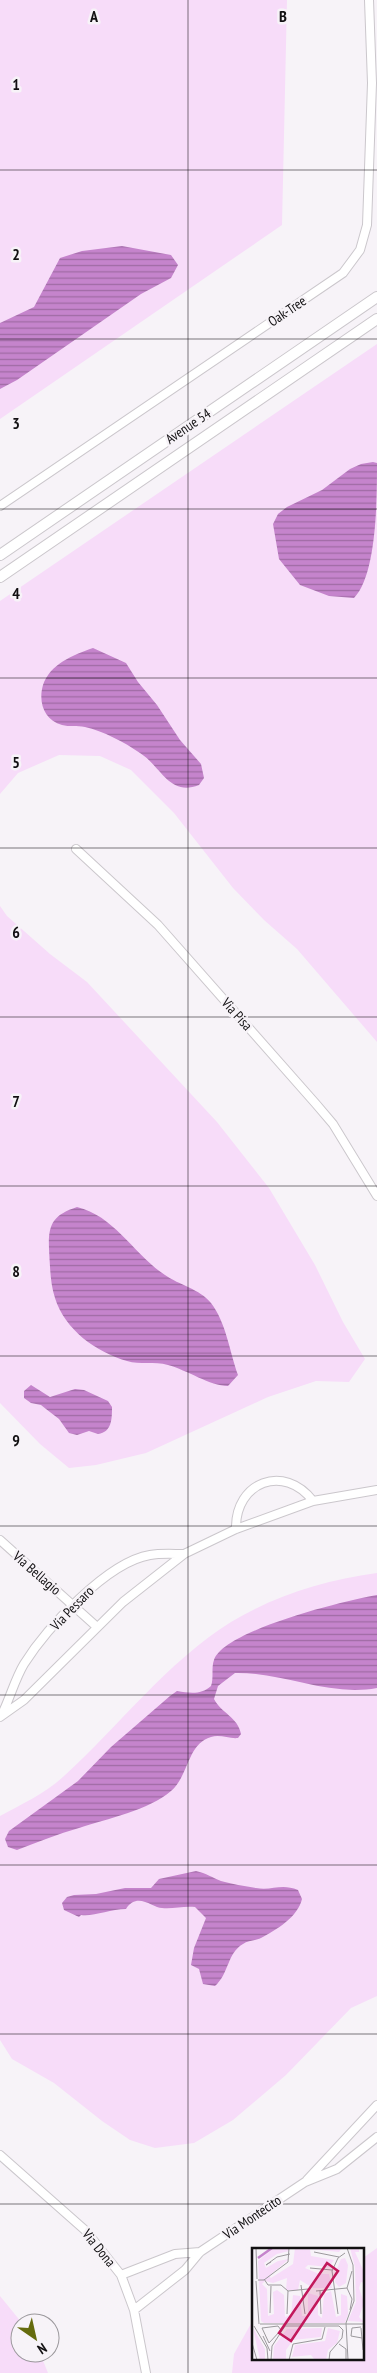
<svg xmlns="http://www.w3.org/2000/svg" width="377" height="2373" font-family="'PT Sans Narrow',sans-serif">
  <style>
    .grass { fill: #f7dcf9 }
    .water { fill: url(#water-rules) }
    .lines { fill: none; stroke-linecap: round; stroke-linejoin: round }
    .minor-casing { stroke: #cbc7cc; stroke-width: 10 }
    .tertiary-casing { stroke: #cbc7cc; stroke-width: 12 }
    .minor { stroke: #fff; stroke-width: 8 }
    .tertiary { stroke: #fff; stroke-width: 10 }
    .grid { fill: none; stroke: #121012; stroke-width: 1; stroke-opacity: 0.55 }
    .labels { text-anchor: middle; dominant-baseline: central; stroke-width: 5; stroke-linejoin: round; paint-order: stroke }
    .street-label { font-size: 14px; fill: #121012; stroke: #f7f3f8 }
    .inset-river { fill: none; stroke: #c584cc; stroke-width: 2.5 }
    .inset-road { fill: none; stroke: #9b989c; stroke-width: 1 }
    .view { fill: #c2185b; fill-opacity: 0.15; stroke: #c2185b; stroke-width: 2.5 }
    .inset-edge { fill: none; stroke: #121012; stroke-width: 2.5 }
    .grid-label { font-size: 16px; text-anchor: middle; font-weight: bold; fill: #121012; stroke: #f7f3f8; stroke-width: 5; stroke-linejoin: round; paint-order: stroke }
  </style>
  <defs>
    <pattern id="water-rules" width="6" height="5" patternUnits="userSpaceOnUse" patternTransform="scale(1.25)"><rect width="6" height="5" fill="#c584cc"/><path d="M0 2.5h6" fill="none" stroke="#9f6ba4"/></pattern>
  </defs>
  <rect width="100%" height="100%" fill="#f7f3f8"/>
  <path class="grass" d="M0,0H287L282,225L0,419Z
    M377,344V1042L297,949L264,920L233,888L174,813L131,770L100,756L59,755L18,773L0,794V601Z
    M0,906L7,916L50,954L87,982L217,1122L269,1188L315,1265L343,1322L365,1359L349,1382L316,1381L268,1397L146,1453L96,1465L69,1468L40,1444L0,1403Z
    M377,1573V1996L351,2008L286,2075L233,2120L194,2143L155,2148L130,2140L102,2121L54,2083L12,2059L0,2040V1816C22,1804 46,1793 64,1776C119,1726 167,1662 231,1622C276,1595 325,1580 377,1573Z
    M377,2248V2373H232L234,2354L253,2320V2359H363V2258Z
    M0,2296L22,2323H20V2353H40L48,2373H0Z"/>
  <path class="water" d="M122,246L171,255L178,265L171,278L141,294L17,380L0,389V323L34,307L60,258L82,251Z
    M373,462L377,463C377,498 377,575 354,598L329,596L300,585L279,559L273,524L278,514L287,507L322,490L350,469L361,464Z
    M93,648L126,663L138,682L157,705L180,740L201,764L204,778L199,785C169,797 161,766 140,753C124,742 103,731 85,727C77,725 69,727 62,725C44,720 38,702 43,685C50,664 73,655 93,648Z
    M77,1207C115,1216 134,1255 165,1275C179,1285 200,1289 211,1303C226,1322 230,1353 238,1375L228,1386C210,1386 187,1370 168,1365C154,1361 140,1365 127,1361C96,1352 65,1330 55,1298C50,1283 50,1265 49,1249C48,1224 53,1215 77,1207Z
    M31,1385L50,1397L75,1389L84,1390L108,1401L112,1407C112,1419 112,1432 98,1434L89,1431L77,1435L69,1433L59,1419L46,1409L41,1405L31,1403L24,1398V1391Z
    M377,1595V1688C328,1697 283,1672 235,1673L218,1686L214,1699C221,1713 238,1717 241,1734L238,1738C229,1739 220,1734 211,1737C187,1744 189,1776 171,1791C149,1810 107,1819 79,1828C58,1834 38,1842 17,1850L8,1847L5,1839L9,1831L78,1781L111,1747L170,1696L177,1691C190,1693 201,1695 211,1686C214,1678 211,1668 214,1660C224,1630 347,1600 377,1595Z
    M196,1871C206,1873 213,1878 221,1881C231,1884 245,1886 256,1888C272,1891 281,1883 298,1890L302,1899C298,1917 276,1930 261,1938C255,1941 248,1940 243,1944C227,1953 229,1974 215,1986L203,1984L199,1969L191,1965L194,1948L206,1918L195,1907C183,1906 173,1909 162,1908C153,1908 137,1891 126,1909C110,1909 93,1917 81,1915L79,1917L64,1910L62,1903L67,1897L74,1895L96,1894L125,1888H151L159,1879Z"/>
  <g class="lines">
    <g class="minor-casing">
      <path id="minor" d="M0,506L343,273L360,250L367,225L372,83L369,0
        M76,849L158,925L316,1104L333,1124L377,1196
        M236,1529C235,1482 284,1463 313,1501
        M0,1540L97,1627
        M2,1714C10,1698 15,1679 24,1664C46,1629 107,1562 150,1555C161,1553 173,1554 184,1554
        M0,1717L24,1700L123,1602L184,1554L236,1529L313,1501L377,1490
        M0,2155L86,2231L121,2275L134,2310L146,2373
        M307,2180L377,2105
        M121,2275L175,2254L200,2252
        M134,2310L185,2270L200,2252L305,2182L337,2169L377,2137"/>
    </g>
    <g class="tertiary-casing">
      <path id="tertiary" d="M0,555L377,297
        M0,577L377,319"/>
    </g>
    <use href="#minor" class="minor"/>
    <use href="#tertiary" class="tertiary"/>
  </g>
  <path class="grid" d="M188,0V2373M0,170H377M0,339H377M0,509H377M0,678H377M0,848H377M0,1017H377M0,1186H377M0,1356H377M0,1526H377M0,1695H377M0,1865H377M0,2034H377M0,2204H377"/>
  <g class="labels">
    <g class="street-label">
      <text transform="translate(287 311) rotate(-34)">Oak-Tree</text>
      <text transform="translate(188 426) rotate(-34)">Avenue 54</text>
      <text transform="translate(237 1014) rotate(48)">Via Pisa</text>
      <text transform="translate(37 1573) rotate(41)">Via Bellagio</text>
      <text transform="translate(72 1608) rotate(-46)">Via Pessaro</text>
      <text transform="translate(252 2217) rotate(-34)">Via Montecito</text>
      <text transform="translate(99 2248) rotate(51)">Via Dona</text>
    </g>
  </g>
  <g transform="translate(252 2248)">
    <rect width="112" height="112" fill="#f7f3f8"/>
    <path d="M22,0H37V3L25,6L12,15L14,20L26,13L37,11L17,28L19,30L41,16L43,0H90L87,4L58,1L59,8L82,12L77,19L56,17L53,20L67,26H77L80,40H61L48,32L46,42H34L35,30L21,35L13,33L10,36L15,41L16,68L22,66L21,44L25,42L32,47L33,69L39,67L41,47L48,48L50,68H56V45L66,48V67L70,70L72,46L79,43L84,69L89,67V46L95,48L96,66L93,75H12L9,73L6,13ZM98,0H107V4H103L112,24L113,35L109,34L107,40L112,55L107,69L112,74L96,73L104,54L103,19ZM93,10L96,17L94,35L87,39L83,34L84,23L89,11ZM1,80L13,101V112H8ZM70,80L69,89L41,92L34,102V112H21L22,98L35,81ZM76,80L88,83L85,95L76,102L74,112H63L59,107L40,109L43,97L73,93Z" fill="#f7dcf9"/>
    <path class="inset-river" d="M6,10L20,0"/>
    <path class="inset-road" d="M4,0L5,31M95,0L101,17L102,53L94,75L96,112M62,4L87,9M19,14L14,17L25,9L38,6M58,20L80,22M12,31L16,37H29L36,43L56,41M6,32H12L36,14L37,0M4,33L7,76M49,37L53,66M95,40L100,23M95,40L100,51L98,62M64,43L95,40M68,43L69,66M18,65L19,38M35,66L36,43M86,66L80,23L86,10L93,5M8,76H113M2,78L15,100L16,112M26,78L29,82L17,95L10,80ZM109,79L100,80L99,88L110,90M109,80L111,102M11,88L18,103M0,95L5,112M87,96L94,101V112M19,112L20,98L33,78H87L91,82L90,90L78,104L77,112M37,112L41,96L70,91L73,79M37,112H60"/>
    <path class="view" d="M75,15L86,23L39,93L27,85Z"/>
    <rect width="112" height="112" class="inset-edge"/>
  </g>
  <g class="grid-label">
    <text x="94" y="22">A</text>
    <text x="283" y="22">B</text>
    <text x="16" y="90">1</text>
    <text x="16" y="260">2</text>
    <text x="16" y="429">3</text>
    <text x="16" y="599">4</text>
    <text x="16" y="768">5</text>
    <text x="16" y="938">6</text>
    <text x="16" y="1107">7</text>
    <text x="16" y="1277">8</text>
    <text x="16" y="1446">9</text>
  </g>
  <g transform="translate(35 2338) rotate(146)"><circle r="24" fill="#f7f3f8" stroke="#9b989c"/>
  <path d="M0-4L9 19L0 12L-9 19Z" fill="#656b0e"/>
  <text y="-8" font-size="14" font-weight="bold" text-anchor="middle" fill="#121012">N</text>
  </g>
</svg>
